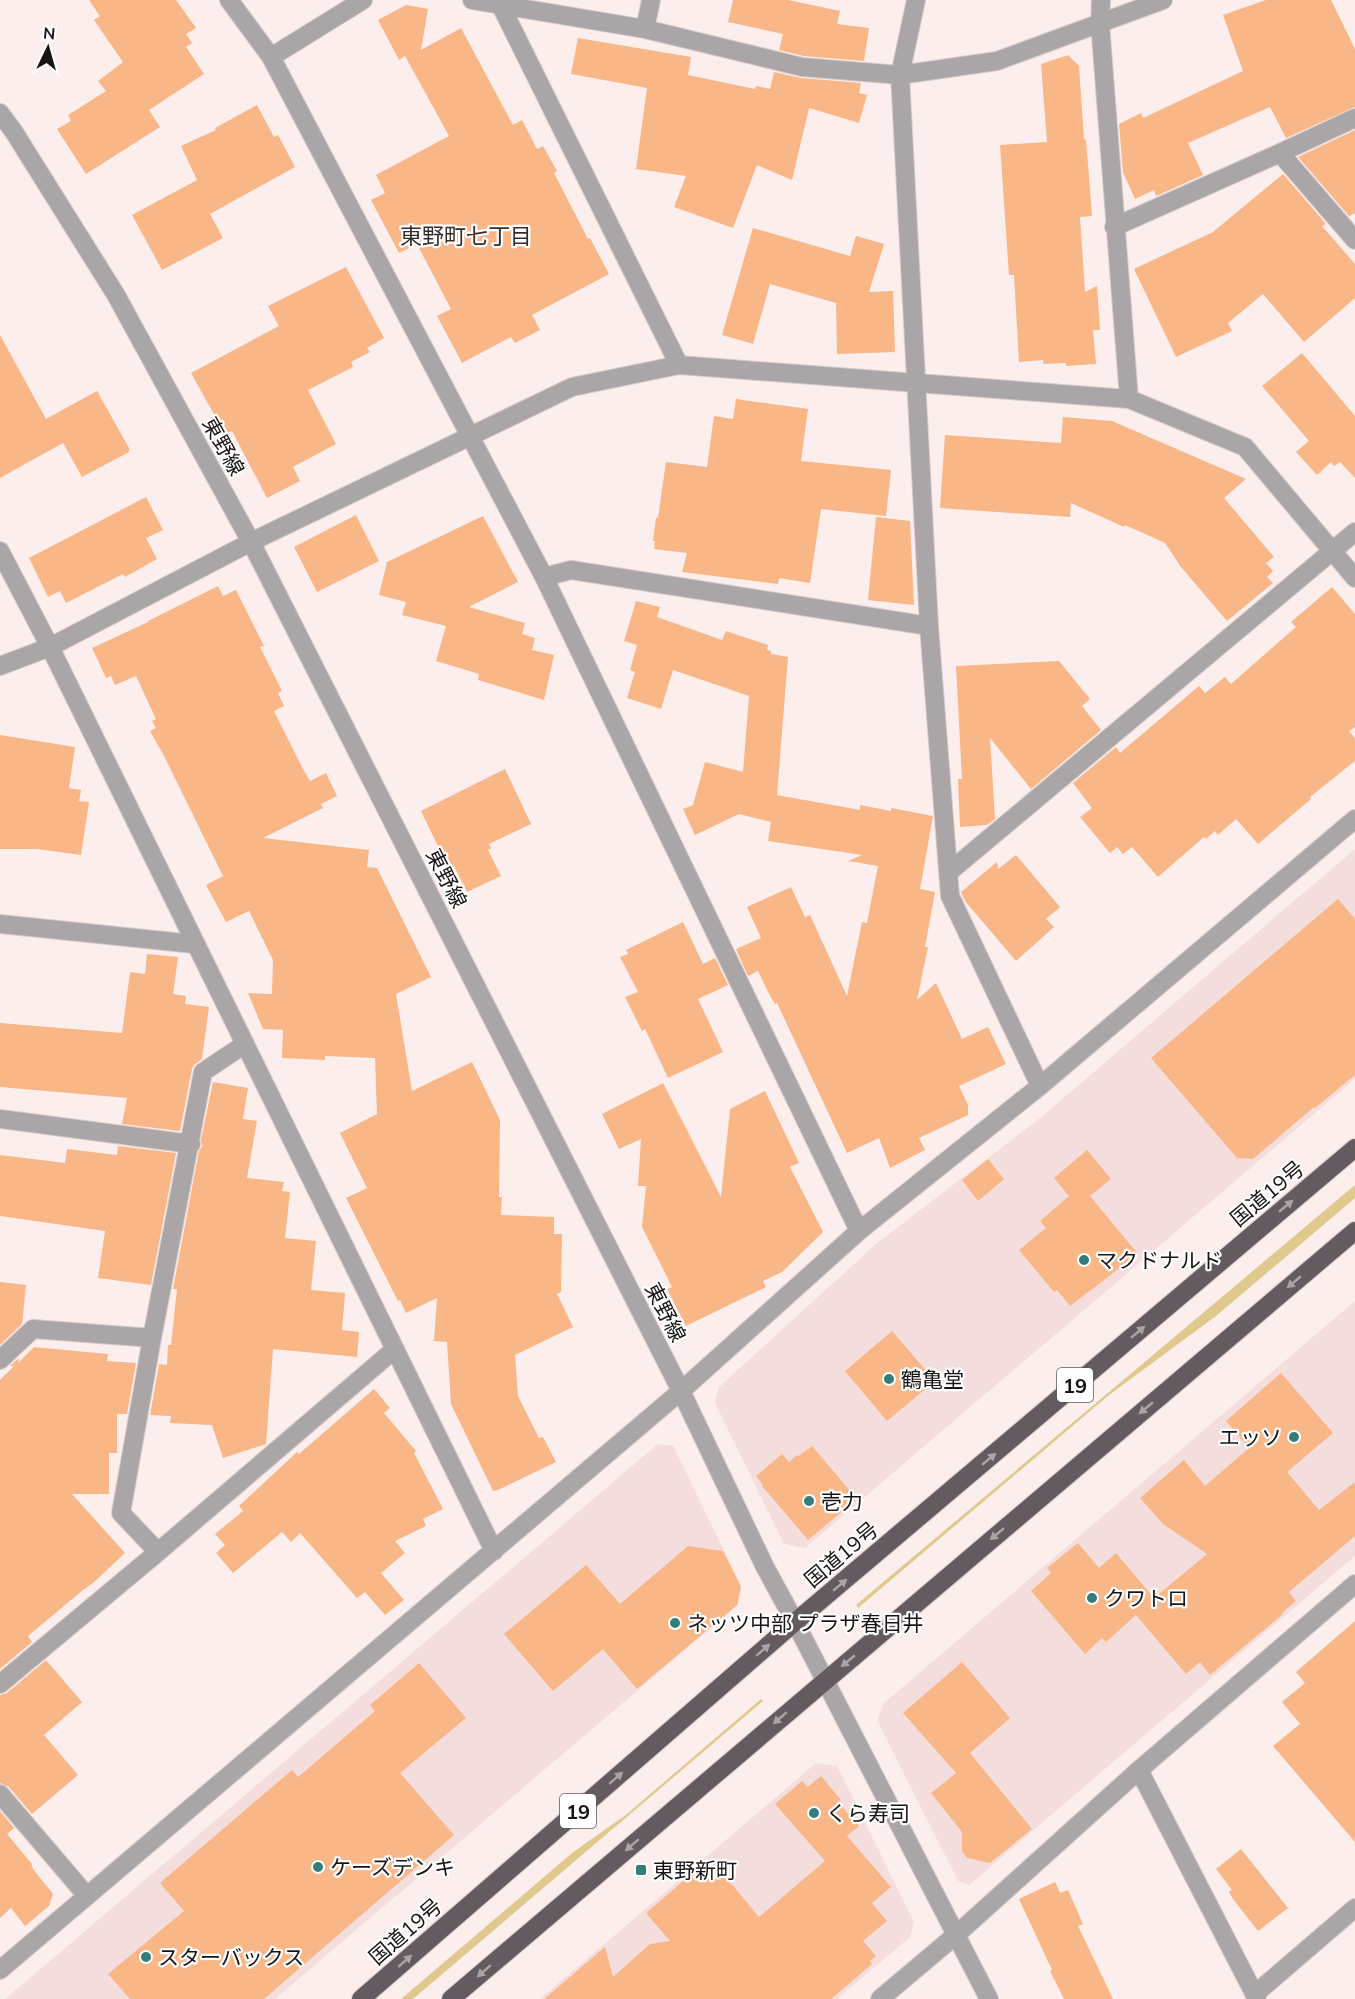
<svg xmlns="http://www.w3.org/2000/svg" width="1355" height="1999" font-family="Mulish,'Noto Sans JP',sans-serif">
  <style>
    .built { fill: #f4dedd }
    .green { fill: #e0c98d }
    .building { fill: #f9b687 }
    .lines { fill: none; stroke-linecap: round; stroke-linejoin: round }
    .minor-casing { stroke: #d7cbca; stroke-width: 20 }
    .tertiary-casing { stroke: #d7cbca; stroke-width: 20 }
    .trunk-casing { stroke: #d7cbca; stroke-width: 20 }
    .minor { stroke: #aaa5a7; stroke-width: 18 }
    .tertiary { stroke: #aaa5a7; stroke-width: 18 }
    .trunk { stroke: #645b60; stroke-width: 18 }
    .oneway { fill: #a9a4a7 }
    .poi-dot { fill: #347d7a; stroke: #fefefe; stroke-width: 2 }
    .labels { text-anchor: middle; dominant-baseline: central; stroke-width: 4.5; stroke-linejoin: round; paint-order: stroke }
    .shield { fill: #fefefe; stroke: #5d5a5a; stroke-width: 1.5 }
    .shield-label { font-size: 20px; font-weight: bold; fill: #181413 }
    .street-label { font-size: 21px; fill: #181413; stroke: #fefefe }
    .poi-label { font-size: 21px; fill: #181413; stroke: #fefefe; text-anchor: start }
    .neighbourhood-label { font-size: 22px; fill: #352b2a; stroke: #fefefe }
  </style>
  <rect width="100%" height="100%" fill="#fbeeed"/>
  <path class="built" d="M1355,849V1079L805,1548L784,1544L715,1403L719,1387L876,1244L1040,1118Z
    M1355,1301V1556L969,1885L958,1881L877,1720L884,1703Z
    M658,1444L673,1446L741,1585L738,1605L275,1999H5Z
    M816,1763L837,1766L914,1922L910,1937L837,1999H540Z"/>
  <path class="green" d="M1355,1185V1198L1216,1316L1109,1395L858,1608L856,1605Z
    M761,1699L763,1701L413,1999H401L572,1853L627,1814Z"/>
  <path class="building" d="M89,0H176L196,28L186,34L192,43L186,47L204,74L149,110L160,127L86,174L57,129L71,121L68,115L106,91L98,81L123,62L94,20L100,16Z
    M733,0H788L840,11L837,24L869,28L864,61L804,56L779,50L783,34L728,22Z
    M1266,0H1331L1355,49V107L1286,138L1270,107L1188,143L1203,175L1156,196L1154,190L1135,199L1123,172L1119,124L1141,113L1143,118L1243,71L1223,15Z
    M406,5L428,9L421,50L461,28L513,125L522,120L537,149L543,146L557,171L554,173L588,239L590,238L609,274L532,315L540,330L515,343L511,337L462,363L437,316L451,309L417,244L399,253L371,200L385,193L376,175L449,136L405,56L399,60L378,20Z
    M578,38L691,57L688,75L755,89L756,86L770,89L774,72L801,78L861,83L859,93L867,95L859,123L809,108L792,180L757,165L733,228L674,207L686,176L636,169L647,88L571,74Z
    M1068,55L1079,66L1084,140L1086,139L1092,216L1080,217L1085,292L1097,286L1100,330H1093L1096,364L1066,366V363L1044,364L1043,360L1019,362L1014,275H1009L1000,145L1047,142L1041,64Z
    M257,105L274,137L278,135L295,167L210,214L223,238L162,270L132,215L197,180L181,146L216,130L215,128Z
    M1355,130V213L1349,216L1298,157Z
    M1283,174L1326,224L1322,226L1355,264V298L1304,342L1263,294L1228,323L1232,331L1176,357L1134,269L1213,232Z
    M753,228L850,256L856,236L884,244L869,292L893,291L895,352L837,354L836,303L770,284L753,344L722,335Z
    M346,267L384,338L367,348L370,352L351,362L353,367L308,390L336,444L293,467L300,481L267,498L232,431L225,434L191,373L279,326L268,306Z
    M0,335L46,419L97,391L129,448V452L82,477L63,443L0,478Z
    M1302,353L1355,416V478L1340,462L1334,466L1331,462L1317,475L1296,452L1309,441L1262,386Z
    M736,399L808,409L801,461L891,470L886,516L821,509L810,583L779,578L778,584L682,572L687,553L654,549L655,541H653L656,518H658L666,462L707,467L714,416L733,419Z
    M1063,417L1112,421L1246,479L1224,498L1274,557L1266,563L1273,571L1267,577L1273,583L1227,621L1181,567L1165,543L1125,525L1124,527L1071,503L1070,517L940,508L945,435L1061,443Z
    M146,497L163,530L146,538L157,559L125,577L123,574L66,603L60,591L48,597L29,558Z
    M356,515L379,561L317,592L294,547Z
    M483,516L518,582L469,607L525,623L522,634L535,638L532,650L554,655L544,700L478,680L479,674L436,661L446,626L402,615L406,602L379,595L387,562Z
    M876,517L910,521L914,605L868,600Z
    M218,586L223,596L236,590L264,646L260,647L282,691L278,693L284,706L274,711L303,769L310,781L326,773L337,796L321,804L323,808L263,838L369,850L367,867L377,868L431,977L396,994L412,1091L472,1062L500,1120L499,1197H502L501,1215L554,1217V1234H562L561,1292L557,1294L573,1327L515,1355L518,1396L539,1438L543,1437L556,1462L498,1490L493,1491L451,1404L447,1342L434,1341L437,1298L406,1313L400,1300L398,1301L346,1198L367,1188L340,1133L377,1114L375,1058L325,1056V1060L282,1058L283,1030L263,1029L248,993L272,994L273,960L249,911L226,922L206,885L223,876L164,756L150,731L156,728L152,721L156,719L136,676L115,685L111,676L106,678L92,648L148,622V621Z
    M1332,587L1355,614V727L1349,731L1355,738V761L1310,797L1311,799L1258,844L1236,819L1218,835L1215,831L1206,839L1204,837L1158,877L1132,847L1123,854L1117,847L1110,853L1080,817L1092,808L1073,783L1116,747L1120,753L1199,686L1205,693L1225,677L1231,684L1296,627L1291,622Z
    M636,601L660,607L657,617L722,640L726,631L768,645L767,650L771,651V654L788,657L777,795L860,810V805L891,811V808L933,816L920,889L935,892L925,947H928L917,1000L936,983L962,1039L988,1027L1006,1064L959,1086L968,1105V1115L919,1138L925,1150L890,1168L879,1138L847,1153L777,1003L775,1004L768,992L758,971L748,976L736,949L761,938L747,907L791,887L805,917L810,915L847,996L862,922L867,923L878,866L848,861L862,855L768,841L771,822L739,814L695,835L683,809L693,805L705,762L743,772L749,696L673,670L661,709L627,698L635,672L630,670L637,645L624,641Z
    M1059,661L1090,699L1082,706L1101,730L1031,789L990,738L995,819L987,825L960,827L958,779H962L956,666Z
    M0,735L75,747L69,788L81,790L79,801L89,802L81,855L37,849H0Z
    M505,769L531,824L489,844L491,848L488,850L501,876L467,892L454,866L449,869L421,811Z
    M1016,855L1060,907L1046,919L1054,927L1016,961L965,901L961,892L997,862L998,869Z
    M1338,899L1355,919V1075L1315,1108L1314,1107L1253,1159L1237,1158L1151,1058Z
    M683,922L703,964L715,958L728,985L698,999L723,1052L668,1078L645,1029L642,1031L625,997L638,992L620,957L628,954L626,950Z
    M147,954L178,957L173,994L186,996L185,1004L209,1007L202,1059L194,1065L192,1069L180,1131L122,1124L127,1098L0,1087V1023L122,1033L130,972L145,974Z
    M213,1082L248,1088L243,1119L257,1121L247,1178L284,1182L282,1191L290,1192L285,1238L316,1241L311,1290L345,1293L342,1330L359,1332L357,1357L273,1349L266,1444L223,1458L212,1425L170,1423L171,1416L150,1415L159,1364L167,1365L168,1345H171L177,1289H173L199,1151L202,1146L201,1140Z
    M663,1083L721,1197L730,1109L765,1091L799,1163L790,1167L823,1232L782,1272L763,1281L766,1287L686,1326L667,1289L672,1287L642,1227L646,1186H638L641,1139L619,1149L602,1114Z
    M118,1146L176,1153L151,1285L98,1278L105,1231L0,1216V1155L65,1163L67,1149L117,1155Z
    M1087,1150L1111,1179L1090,1196L1138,1254L1070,1306L1057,1290L1054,1292L1019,1250L1046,1228L1040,1221L1069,1196L1054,1178Z
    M988,1159L1004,1179L978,1201L962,1180Z
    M0,1282L26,1285L22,1324L0,1345Z
    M892,1331L935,1381L887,1421L845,1371Z
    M34,1347L108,1354L107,1361L136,1363L127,1414H117V1453H109V1494H72L125,1553L93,1583L83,1590L28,1636L32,1642L0,1669V1380L14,1366H10L19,1358L18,1363Z
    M1281,1373L1333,1433L1287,1472L1319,1510L1355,1482V1536L1289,1592L1296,1601L1282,1613L1283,1614L1210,1675L1200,1662L1186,1674L1136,1615L1106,1642L1102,1638L1085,1654L1031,1591L1051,1573L1047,1568L1078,1543L1099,1568L1116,1553L1154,1598L1207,1554L1163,1524L1140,1498L1184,1460L1205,1486L1249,1448L1226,1421Z
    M374,1389L390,1408L384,1413L416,1451L414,1453L443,1509L423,1519L426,1526L395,1541L405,1553L381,1573L404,1600L385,1615L365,1592L357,1598L300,1533L291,1542L282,1532L233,1573L216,1553L225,1545L215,1534L243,1511L239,1506L297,1452L299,1454Z
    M812,1446L857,1499L808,1540L762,1486L763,1485L756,1476L782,1454L789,1462L797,1455L799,1456Z
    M688,1546L723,1551L741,1587L737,1605L637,1689L603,1649L553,1691L504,1634L586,1565L620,1604Z
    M1355,1621V1842L1273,1746L1300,1724L1282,1702L1305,1683L1296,1672Z
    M46,1660L82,1702L44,1735L78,1775L32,1814L9,1787L0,1783V1695L7,1693Z
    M962,1662L1010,1718L970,1753L1032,1829L990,1863L967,1858L962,1851V1832L931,1793L956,1773L903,1713Z
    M419,1663L466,1718L400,1773L454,1835L264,1999H130L108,1974L184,1911L160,1883L292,1770L298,1777L375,1711L370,1705Z
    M821,1776L841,1800L838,1802L859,1826L847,1836L891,1887L872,1903L887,1921L863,1941L876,1956L870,1961L872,1964L831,1999H544L605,1947L613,1977L650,1944L670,1941L646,1913L710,1858L759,1917L825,1861L775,1804L802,1781L808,1787Z
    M0,1811L14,1828L7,1834L31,1863L33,1869L53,1894L49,1906L25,1926L11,1908L0,1918Z
    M1241,1849L1288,1908L1258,1931L1233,1899L1229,1892L1232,1890L1216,1869Z
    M1055,1882L1060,1893L1068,1890L1083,1924L1078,1926L1113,1999H1064L1050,1971L1052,1970L1019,1899Z"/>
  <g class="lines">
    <g class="minor-casing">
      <path id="minor" d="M229,0L271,57L544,577L859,1231
        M472,0L645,29L802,67L900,75L997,61L1163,0
        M916,0L900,75L929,626L950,896L1040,1086
        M1101,0L1100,23L1129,399
        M501,6L679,365
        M645,29L651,0
        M271,57L363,0
        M1280,153L1355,240
        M1114,227L1280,153L1355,118
        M0,551L50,647L494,1551
        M544,577L571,570L929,626
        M0,666L50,647L251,542L572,387L679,365L1129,399L1245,447L1355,578
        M949,872L1355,532
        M0,924L194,944
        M0,1119L191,1144
        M0,1360L33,1329L152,1338
        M158,1552L121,1513L152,1338L203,1072L245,1044
        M0,1684L158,1552L395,1349
        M0,1794L87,1896
        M0,1970L681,1391L859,1231L1040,1086L1355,819
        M1255,1994L1355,1908
        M880,1999L957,1934L1139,1770L1355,1584"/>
    </g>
    <g class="tertiary-casing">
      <path id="tertiary" d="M0,113L14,132L116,295L251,542L681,1391L765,1567L795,1622L989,1999
        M1139,1770L1257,1999"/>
    </g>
    <g class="trunk-casing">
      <path id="trunk" d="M361,1999L795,1622L1355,1148
        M451,1999L1355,1231"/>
    </g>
    <use href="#minor" class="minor"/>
    <use href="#tertiary" class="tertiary"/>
    <use href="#trunk" class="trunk"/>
  </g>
  <defs><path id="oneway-solid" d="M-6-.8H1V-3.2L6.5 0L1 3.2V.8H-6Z" transform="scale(1.5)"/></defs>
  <g class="oneway">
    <use href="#oneway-solid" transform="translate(1286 1206) rotate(-40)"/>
    <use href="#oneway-solid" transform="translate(1294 1282) rotate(140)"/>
    <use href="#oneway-solid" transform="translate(1138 1332) rotate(-40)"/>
    <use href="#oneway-solid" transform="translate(1146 1408) rotate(140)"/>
    <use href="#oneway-solid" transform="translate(989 1459) rotate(-40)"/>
    <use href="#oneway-solid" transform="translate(997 1534) rotate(140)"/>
    <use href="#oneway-solid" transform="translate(840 1585) rotate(-40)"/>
    <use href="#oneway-solid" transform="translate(763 1650) rotate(-41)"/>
    <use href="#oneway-solid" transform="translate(848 1661) rotate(140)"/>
    <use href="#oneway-solid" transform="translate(780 1718) rotate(139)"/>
    <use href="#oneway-solid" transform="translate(616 1778) rotate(-41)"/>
    <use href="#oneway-solid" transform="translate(632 1845) rotate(139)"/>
    <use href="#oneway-solid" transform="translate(405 1961) rotate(-41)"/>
    <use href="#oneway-solid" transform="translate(484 1971) rotate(139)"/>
  </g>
  <g class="poi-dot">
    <circle cx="1084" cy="1260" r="6"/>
    <circle cx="889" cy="1379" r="6"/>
    <circle cx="1294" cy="1437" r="6"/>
    <circle cx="809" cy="1501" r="6"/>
    <circle cx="1092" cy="1598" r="6"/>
    <circle cx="675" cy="1623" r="6"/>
    <circle cx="814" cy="1813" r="6"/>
    <circle cx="318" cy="1867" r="6"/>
    <rect x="635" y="1864" width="12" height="12" rx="3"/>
    <circle cx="146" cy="1957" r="6"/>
  </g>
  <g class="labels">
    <g class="shield">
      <rect x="1057" y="1368" width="36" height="34" rx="4.5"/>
      <rect x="560" y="1794" width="36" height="34" rx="4.5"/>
    </g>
    <g class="shield-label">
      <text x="1075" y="1385">19</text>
      <text x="578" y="1811">19</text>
    </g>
    <g class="street-label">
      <text transform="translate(224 446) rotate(61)">東野線</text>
      <text transform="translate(447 878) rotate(63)">東野線</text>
      <text transform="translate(1267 1193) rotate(-40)">国道19号</text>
      <text transform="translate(666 1312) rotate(63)">東野線</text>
      <text transform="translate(841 1554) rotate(-40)">国道19号</text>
      <text transform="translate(405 1931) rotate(-41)">国道19号</text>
    </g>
    <g class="poi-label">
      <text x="1096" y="1260">マクドナルド</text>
      <text x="901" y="1379">鶴亀堂</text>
      <text x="1282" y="1437" text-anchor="end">エッソ</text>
      <text x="821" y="1501">壱力</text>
      <text x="1104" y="1598">クワトロ</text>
      <text x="687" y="1623">ネッツ中部 プラザ春日井</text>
      <text x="826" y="1813">くら寿司</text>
      <text x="330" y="1867">ケーズデンキ</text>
      <text x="653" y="1870">東野新町</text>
      <text x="158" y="1957">スターバックス</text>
    </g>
    <g class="neighbourhood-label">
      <text x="466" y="236">東野町七丁目</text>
    </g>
  </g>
  <g transform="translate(48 48) rotate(5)" stroke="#fefefe" stroke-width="4.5" paint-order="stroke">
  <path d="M0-4.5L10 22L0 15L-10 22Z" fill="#181413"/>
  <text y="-9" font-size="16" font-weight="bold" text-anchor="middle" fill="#181413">N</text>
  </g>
</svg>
